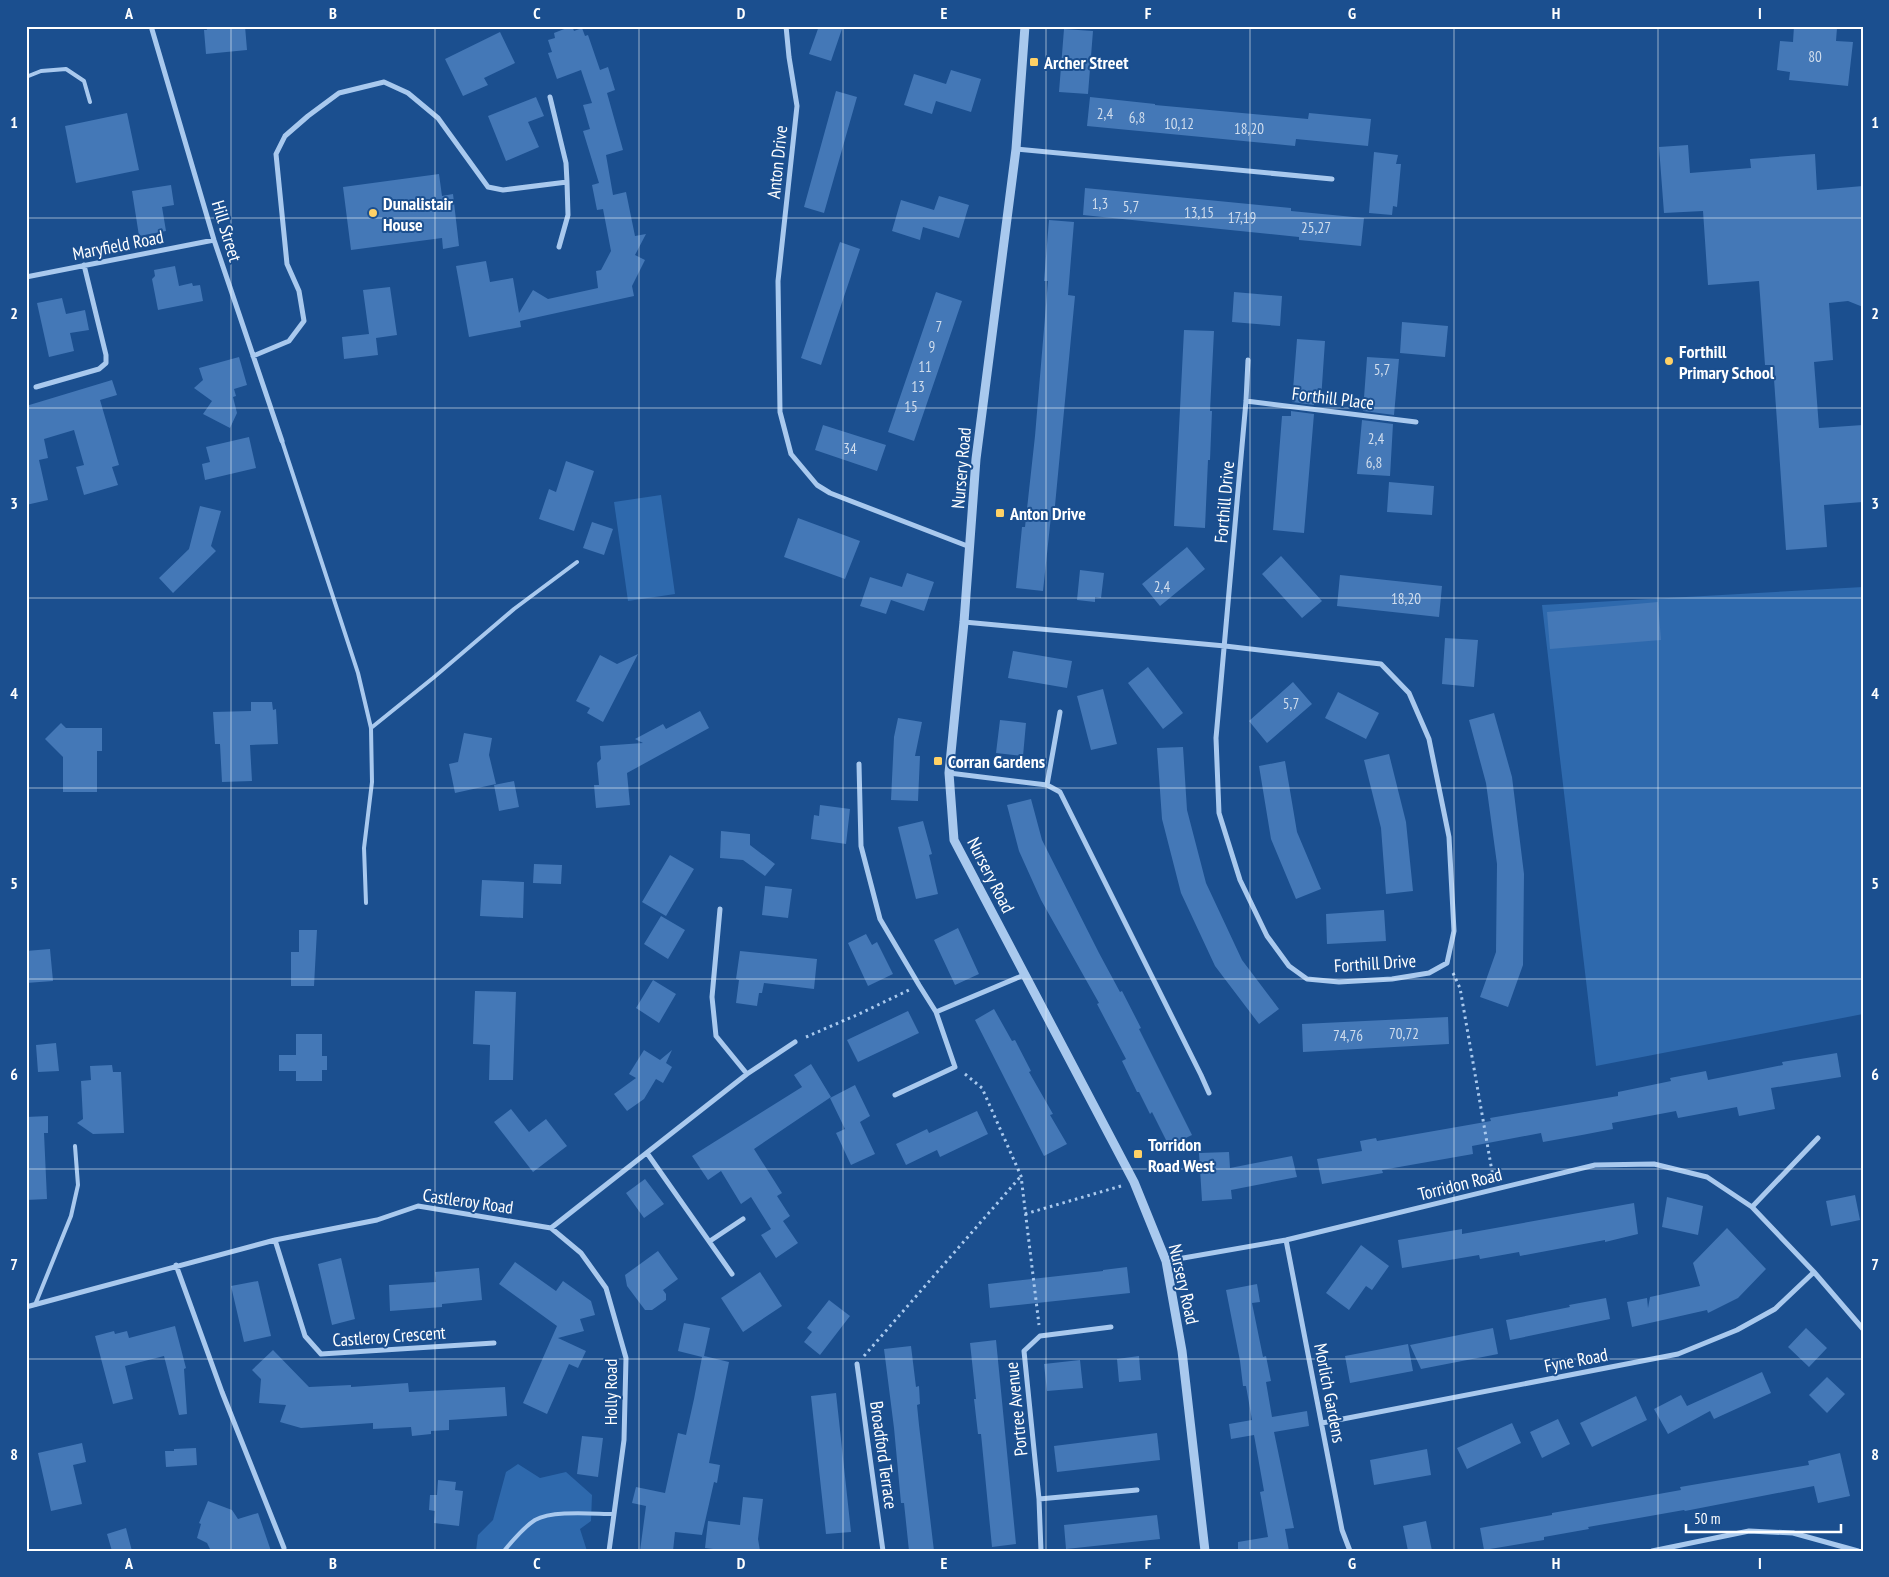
<svg xmlns="http://www.w3.org/2000/svg" width="1889" height="1577" font-family="'PT Sans Narrow',sans-serif">
  <style>
    .green { fill: #2e69ad }
    .building { fill: #4478b7 }
    .lines { fill: none; stroke-linecap: round; stroke-linejoin: round }
    .path { stroke: #a9c9ee; stroke-width: 3; stroke-dasharray: 2.5 4; stroke-linecap: butt }
    .service { stroke: #a9c9ee; stroke-width: 4 }
    .minor { stroke: #a9c9ee; stroke-width: 5 }
    .tertiary { stroke: #a9c9ee; stroke-width: 9 }
    .grid { fill: none; stroke: #fff; stroke-width: 1; stroke-opacity: 0.55 }
    .poi-dot { fill: #ffd166; stroke: #1b4f8f; stroke-width: 2 }
    .labels { text-anchor: middle; dominant-baseline: central; stroke-width: 4; stroke-linejoin: round; paint-order: stroke }
    .number-label { font-size: 15px; fill: #d0dded }
    .poi-label { font-size: 18px; font-weight: bold; fill: #fff; stroke: #1b4f8f; text-anchor: start }
    .street-label { font-size: 18px; fill: #fff; stroke: #1b4f8f }
    .neatline { fill: none; stroke: #fff; stroke-width: 2 }
    .grid-label { font-size: 16px; text-anchor: middle; font-weight: bold; fill: #fff }
  </style>
  <rect width="100%" height="100%" fill="#1b4f8f"/>
  <path class="green" d="M661,495L675,594L628,601L614,502Z
    M1863,587V1014L1596,1066L1542,605Z
    M518,1464L540,1478L566,1472L592,1495L591,1521L580,1529L587,1551H476L478,1535L493,1520L506,1472Z"/>
  <path class="building" d="M206,26H245L247,50L206,54L204,30H207Z
    M572,26L574,31L582,28L585,36L588,35L600,70L608,67L615,90L607,93L623,150L606,155L613,195L626,192L635,236L646,234L635,255L645,260L632,286L634,296L520,321L521,327L469,337L456,266L486,261L490,282L513,278L519,313L533,290L548,299L598,288L596,271L601,270L611,251L603,209L597,210L592,185L599,183L583,131L590,129L583,105L592,103L581,70L557,79L548,53L552,52L548,40L555,38L554,33Z
    M819,26H843L831,61L809,54Z
    M1794,26L1837,28L1836,41L1853,42L1848,86L1789,80L1790,72L1777,70L1780,41L1793,42Z
    M1064,29L1093,31L1088,94L1059,92Z
    M500,32L515,63L484,78L488,85L463,96L445,59Z
    M951,70L981,79L971,112L936,101L932,114L904,105L914,74L946,84Z
    M836,91L857,97L824,213L804,207Z
    M536,97L544,116L528,122L539,147L506,161L488,116Z
    M1090,97L1155,104V105L1308,119L1309,113L1371,119L1368,146L1296,139L1295,146L1087,126Z
    M127,113L139,170L76,183L65,126Z
    M1688,145L1690,173L1751,168L1750,159L1815,154L1817,190L1863,186V307L1848,301L1829,303L1833,360L1814,362L1819,428L1863,425V502L1824,505L1827,547L1786,550L1773,365H1765L1759,281L1708,285L1703,211L1664,213L1659,147Z
    M1374,152L1398,155L1396,164H1401L1397,207L1393,206L1392,215L1369,213Z
    M439,174L442,196L453,194L459,246L443,249L442,238L351,250L343,187Z
    M171,185L174,205L162,207L166,231L139,236L132,191Z
    M1085,188L1291,208V211L1364,218L1361,246L1299,240V237L1083,215Z
    M939,196L969,205L959,238L923,227L920,240L892,231L901,200L934,210Z
    M1049,220L1074,222L1068,295L1075,296L1054,516H1051L1043,591L1016,588L1022,527H1025L1035,436L1048,281H1044Z
    M840,242L860,249L821,365L801,358Z
    M175,266L179,286L192,283L193,286L200,285L203,301L158,310L152,279L155,276L154,270Z
    M390,287L397,335L376,338L378,355L344,359L342,337L369,334L363,290Z
    M936,292L962,301L914,441L888,432Z
    M1234,292L1282,296L1280,326L1232,322Z
    M62,298L66,314L85,310L89,330L70,333L74,351L49,357L37,303Z
    M1402,322L1448,326L1445,357L1400,353Z
    M1184,330L1214,331L1210,411H1212L1210,460H1208L1205,528L1174,526Z
    M1297,339L1325,341L1321,400H1315L1314,405L1292,402Z
    M239,357L247,385L234,389L236,396L233,397L237,413L230,428L203,414L212,401L194,388L203,380L199,368Z
    M1367,357L1399,359L1394,415L1363,411Z
    M112,380L117,395L100,400L119,465L112,467L118,485L84,495L76,467L84,465L74,430L44,439L48,458L39,460L48,500L26,505V406Z
    M1291,411L1314,414L1304,533L1273,530L1282,416H1291Z
    M1362,420L1393,424L1390,476L1357,474Z
    M823,425L886,445L877,471L815,450Z
    M249,437L256,468L205,480L202,464L210,462L206,447Z
    M566,461L594,471L574,531L539,519L549,489L556,492Z
    M1389,482L1434,486L1432,515L1387,512Z
    M200,506L221,511L211,546L216,551L173,593L159,578L189,549Z
    M798,518L860,541L845,579L784,557Z
    M592,522L613,529L604,555L583,548Z
    M1187,547L1205,569L1160,606L1142,584Z
    M1281,556L1322,601L1302,618L1262,574Z
    M1080,570L1104,573L1101,598L1095,597V602L1077,600Z
    M907,573L934,582L924,611L891,600L886,614L860,606L870,577L902,587Z
    M1340,575L1442,586L1439,617L1337,606Z
    M1658,602L1661,640L1550,649L1547,612Z
    M1445,638L1478,640L1474,687L1442,684Z
    M1013,651L1072,661L1067,688L1008,678Z
    M638,654L603,722L587,713L590,708L576,701L600,655L617,664Z
    M1148,667L1183,713L1163,729L1128,683Z
    M1293,682L1312,704L1267,743L1249,721Z
    M1103,689L1117,744L1091,750L1077,696Z
    M1338,692L1379,713L1366,739L1325,718Z
    M251,702H272L273,710L276,709L278,744L250,745L252,781L222,782L220,744H215L213,712L251,711Z
    M700,711L709,728L627,773L630,805L596,808L594,785H599L597,763L601,759L600,746L643,743L635,739L663,724L666,729Z
    M1494,713L1512,777L1524,874L1523,965L1508,1007L1480,997L1496,952L1497,864L1486,783L1469,720Z
    M898,718L922,722L915,756H920L918,801L891,800L894,737Z
    M1000,720L1026,723L1023,756L996,753Z
    M61,723L66,728H102V751H97V792H63V757L45,739Z
    M464,733L492,738L489,755L496,784L455,793L449,764L458,762Z
    M1183,747L1187,810L1206,883L1242,960L1279,1009L1259,1024L1215,966L1181,893L1162,819L1157,748Z
    M1389,754L1406,822L1413,891L1386,894L1381,828L1364,760Z
    M1285,761L1297,832L1321,889L1296,899L1271,839L1259,766Z
    M514,781L519,807L499,811L494,785Z
    M1031,799L1042,840L1099,953L1120,992L1122,991L1141,1028L1139,1029L1192,1135L1169,1146L1152,1112L1150,1114L1139,1092H1137L1122,1061L1126,1059L1097,1004L1099,1003L1041,900L1019,851L1007,805Z
    M820,805L850,809L846,844L811,839L814,815L819,816Z
    M923,821L932,854L929,855L938,894L916,899L898,827Z
    M721,831L750,834V845L775,864L765,876L743,860L720,858Z
    M670,855L694,869L666,916L642,902Z
    M534,864L562,865L561,884L533,883Z
    M482,880L524,882L523,918L480,916Z
    M765,886L792,889L788,918L762,915Z
    M1384,910L1386,941L1327,944L1326,914Z
    M661,916L685,930L668,959L644,944Z
    M958,928L979,974L955,985L934,940Z
    M299,930H317L314,986H291V952H299Z
    M866,934L872,945L877,942L893,974L868,986L848,943Z
    M50,949L53,981L26,983V951Z
    M740,951L817,959L814,989L764,983L762,993H759L757,1006L736,1003L739,980L736,979Z
    M653,980L676,994L659,1023L636,1008Z
    M475,991L516,992L513,1080H489L490,1045L473,1044Z
    M994,1009L1012,1041L1015,1040L1031,1071L1029,1072L1053,1114L1050,1115L1067,1144L1044,1156L975,1020Z
    M908,1011L919,1033L858,1062L847,1040Z
    M1448,1017L1449,1044L1303,1052L1302,1024Z
    M296,1034H322V1056H327V1070H322V1081H296V1071H279V1055H296Z
    M56,1043L59,1071L38,1072L36,1045Z
    M644,1050L660,1060L672,1050L666,1063L672,1067L663,1083L656,1079L644,1099L627,1111L614,1094L636,1078L629,1074Z
    M1837,1053L1841,1077L1771,1088L1775,1109L1739,1116L1737,1107L1678,1118L1676,1111L1612,1123L1613,1129L1582,1135L1543,1142L1541,1133L1472,1146L1473,1154L1382,1170L1383,1173L1322,1184L1317,1159L1362,1151L1360,1141L1376,1138L1377,1141L1491,1121L1490,1118L1618,1096V1092L1671,1081L1670,1078L1706,1071L1708,1080L1783,1065L1782,1062Z
    M811,1064L831,1097L754,1149L782,1193L777,1196L790,1216L783,1221L798,1243L776,1258L761,1235L771,1229L751,1197L741,1204L721,1171L708,1180L692,1156L802,1087L794,1075Z
    M112,1065L113,1072H121L124,1133L93,1134L77,1123L83,1119L81,1081L91,1080L90,1066Z
    M855,1085L870,1116L860,1122L875,1154L851,1165L836,1133L845,1129L830,1098Z
    M511,1109L529,1132L546,1119L567,1146L533,1172L494,1122Z
    M977,1111L988,1134L940,1157L937,1150L906,1165L896,1144L927,1129L929,1133Z
    M48,1116V1133H44L47,1199L26,1200V1117Z
    M1229,1152L1230,1168L1292,1156L1297,1177L1231,1190L1232,1199L1202,1201L1199,1153Z
    M645,1179L664,1204L644,1218L626,1193Z
    M1855,1195L1860,1220L1831,1226L1826,1201Z
    M1667,1197L1703,1206L1698,1235L1662,1227Z
    M1634,1203L1638,1234L1605,1242V1240L1520,1256L1519,1252L1480,1259L1479,1255L1402,1268L1398,1240L1462,1229V1234Z
    M1727,1228L1766,1269L1738,1298L1708,1313L1707,1310L1632,1327L1627,1302L1647,1298L1648,1308L1650,1297L1700,1286L1693,1263Z
    M1361,1245L1389,1266L1372,1290L1366,1286L1349,1310L1326,1293Z
    M658,1251L678,1279L663,1290L666,1294V1300L652,1310H645L627,1286L625,1275Z
    M341,1258L355,1319L332,1325L318,1264Z
    M515,1262L556,1291L563,1281L591,1301L595,1315L580,1319L584,1331L558,1338L586,1351L578,1368L569,1364L547,1414L523,1403L557,1326L499,1284Z
    M1127,1267L1130,1293L990,1308L988,1284L1103,1271V1270Z
    M479,1268L482,1300L442,1304V1307L390,1311L389,1285L436,1282L435,1272Z
    M760,1272L782,1306L743,1332L721,1298Z
    M258,1281L271,1336L244,1342L231,1286Z
    M1257,1284L1260,1302L1252,1303L1263,1357L1266,1356L1271,1381L1266,1382L1272,1417L1307,1411L1309,1426L1274,1432L1294,1528L1285,1529L1289,1551H1238V1542L1268,1537L1260,1492L1264,1491L1254,1435L1231,1439L1229,1424L1252,1420L1246,1386H1243L1240,1361L1226,1290Z
    M1606,1298L1610,1319L1510,1340L1506,1320L1570,1307L1569,1305Z
    M829,1300L850,1316L820,1355L804,1342L812,1332L807,1328Z
    M684,1323L710,1328L704,1356L729,1362L709,1463L720,1465L717,1483L714,1482L702,1535L675,1532L673,1551H640L646,1506L632,1503L636,1487L665,1493L678,1433L686,1435L694,1399L702,1357L678,1351Z
    M175,1326L186,1368L184,1369L187,1414L179,1415L164,1356L125,1366L133,1399L113,1404L95,1336L114,1331L115,1334L127,1331L129,1338Z
    M1493,1328L1498,1354L1421,1369L1410,1345Z
    M1806,1328L1827,1348L1809,1367L1788,1347Z
    M996,1340L1016,1544L992,1547L981,1434H978L974,1399H976L970,1343Z
    M1408,1344L1413,1371L1350,1383L1345,1356Z
    M911,1346L916,1387L919,1386L920,1404L917,1405L919,1425L934,1551H909L904,1503H901L894,1428L884,1349Z
    M273,1350L309,1387L351,1385V1387L408,1383L409,1392L505,1387L507,1416L449,1420V1430L431,1431V1434L412,1436L411,1427L373,1429V1423L301,1428L280,1422L286,1405L259,1403L261,1379L252,1370Z
    M1139,1356L1141,1380L1119,1382L1117,1359Z
    M1080,1360L1083,1388L1047,1391L1044,1364Z
    M1762,1372L1771,1393L1714,1419L1710,1411L1668,1434L1654,1409L1681,1395L1687,1406Z
    M1827,1377L1845,1394L1827,1413L1809,1395Z
    M836,1393L851,1532L826,1534L811,1396Z
    M1636,1396L1647,1420L1592,1447L1580,1423Z
    M1558,1419L1570,1444L1542,1458L1530,1432Z
    M1512,1423L1521,1443L1467,1469L1457,1448Z
    M1157,1433L1160,1460L1057,1472L1054,1446Z
    M582,1436L603,1438L598,1477L577,1474Z
    M82,1443L86,1462L73,1465L82,1504L51,1511L38,1453Z
    M196,1448L197,1465L166,1467L165,1451H174V1449Z
    M1427,1449L1431,1475L1374,1485L1370,1460Z
    M1840,1453L1850,1496L1818,1503L1814,1486L1685,1511L1684,1510L1588,1527L1589,1529L1544,1537V1540L1484,1550L1480,1528L1552,1515V1513L1681,1490L1680,1487L1809,1465L1808,1461Z
    M438,1480L456,1482L455,1490L463,1491L459,1526L434,1523L435,1511L429,1510L430,1495H437Z
    M743,1497L763,1499L758,1539L760,1551H729L705,1548L708,1521L740,1525Z
    M208,1501L232,1510L238,1519L258,1513L271,1551H211L207,1543L197,1538L201,1524L199,1523Z
    M1157,1515L1160,1539L1066,1549L1064,1525Z
    M1426,1521L1432,1551H1408L1403,1526Z
    M126,1528L132,1551H112L107,1534Z"/>
  <g class="lines">
    <path class="path" d="M1453,973L1460,988L1493,1177
      M806,1037L859,1014L909,990
      M965,1074L982,1088L1021,1176L1039,1325
      M1025,1214L1121,1186
      M864,1356L1021,1176"/>
    <path class="service" d="M26,77L41,71L66,69L84,81L90,102
      M282,441L358,673L371,728L372,782L364,848L366,903
      M371,728L433,678L514,609L577,562
      M35,1305L71,1216L78,1185L75,1146
      M504,1551C513,1540 524,1527 535,1520C553,1510 593,1514 614,1514"/>
    <path class="minor" d="M151,26L214,240L282,441
      M786,26L789,57L797,106L778,281L780,412L791,454L817,485L830,493L970,547
      M550,97L566,163L567,182
      M1016,149L1332,179
      M26,277L214,240
      M253,356L289,341L304,321L299,291L287,264L276,154L285,136L308,116L339,93L384,82L408,93L438,118L488,187L503,190L567,182L568,215L559,247
      M36,387L99,369L106,363V355L84,265
      M1246,401L1416,422
      M964,622L1225,646L1381,664L1409,693L1429,739L1449,837L1454,931L1447,963L1429,973L1392,979L1339,982L1307,979L1289,966L1267,936L1240,880L1219,813L1216,738L1246,401L1248,360
      M859,764L861,846L880,919L919,985L936,1012L955,1067L895,1095
      M949,773L1047,785L1060,792L1201,1075L1209,1093
      M1047,785L1060,712
      M720,909L712,997L716,1036L747,1074
      M936,1012L1024,975
      M647,1153L732,1274
      M1752,1207L1818,1138
      M551,1228L581,1253L606,1288L626,1358L624,1440L609,1551
      M275,1240L305,1336L321,1354L494,1343
      M1286,1240L1342,1530L1350,1551
      M710,1241L743,1219
      M1166,1261L1286,1240L1595,1165L1654,1164L1707,1177L1752,1207L1814,1272L1863,1329
      M176,1265L222,1392L284,1548
      M26,1307L275,1240L377,1220L418,1206L551,1228L747,1074L795,1042
      M857,1364L883,1551
      M1322,1423L1678,1354L1737,1330L1775,1309L1814,1272
      M1039,1499L1137,1490
      M1041,1551L1039,1499L1024,1351L1040,1336L1111,1327
      M1652,1551L1749,1531L1793,1533L1858,1551"/>
    <path class="tertiary" d="M1025,26L1016,149L976,459L964,622L949,773L954,840L1134,1182L1166,1261L1182,1351L1205,1551"/>
  </g>
  <path class="grid" d="M231,26V1551M435,26V1551M639,26V1551M843,26V1551M1046,26V1551M1250,26V1551M1454,26V1551M1658,26V1551M26,218H1863M26,408H1863M26,598H1863M26,788H1863M26,979H1863M26,1169H1863M26,1359H1863"/>
  <g class="poi-dot">
    <rect x="1029" y="57" width="10" height="10" rx="2.5"/>
    <circle cx="373" cy="213" r="5"/>
    <circle cx="1669" cy="361" r="5"/>
    <rect x="995" y="508" width="10" height="10" rx="2.5"/>
    <rect x="933" y="756" width="10" height="10" rx="2.5"/>
    <rect x="1133" y="1149" width="10" height="10" rx="2.5"/>
  </g>
  <g class="labels">
    <g class="number-label">
      <text x="1815" y="56">80</text>
      <text x="1105" y="113">2,4</text>
      <text x="1137" y="117">6,8</text>
      <text x="1179" y="123">10,12</text>
      <text x="1249" y="128">18,20</text>
      <text x="1100" y="203">1,3</text>
      <text x="1131" y="206">5,7</text>
      <text x="1199" y="212">13,15</text>
      <text x="1242" y="217">17,19</text>
      <text x="1316" y="227">25,27</text>
      <text x="939" y="326">7</text>
      <text x="932" y="346">9</text>
      <text x="925" y="366">11</text>
      <text x="1382" y="369">5,7</text>
      <text x="918" y="386">13</text>
      <text x="911" y="406">15</text>
      <text x="1376" y="438">2,4</text>
      <text x="850" y="448">34</text>
      <text x="1374" y="462">6,8</text>
      <text x="1162" y="586">2,4</text>
      <text x="1406" y="598">18,20</text>
      <text x="1291" y="703">5,7</text>
      <text x="1404" y="1033">70,72</text>
      <text x="1348" y="1035">74,76</text>
    </g>
    <g class="poi-label">
      <text x="1044" y="62">Archer Street</text>
      <text x="383" y="203">Dunalistair<tspan x="383" dy="21">House</tspan></text>
      <text x="1679" y="351">Forthill<tspan x="1679" dy="21">Primary School</tspan></text>
      <text x="1010" y="513">Anton Drive</text>
      <text x="948" y="761">Corran Gardens</text>
      <text x="1148" y="1144">Torridon<tspan x="1148" dy="21">Road West</tspan></text>
    </g>
    <g class="street-label">
      <text transform="translate(777 162) rotate(-84)">Anton Drive</text>
      <text transform="translate(227 231) rotate(73)">Hill Street</text>
      <text transform="translate(118 245) rotate(-11)">Maryfield Road</text>
      <text transform="translate(1333 398) rotate(7)">Forthill Place</text>
      <text transform="translate(961 468) rotate(-85)">Nursery Road</text>
      <text transform="translate(1224 502) rotate(-85)">Forthill Drive</text>
      <text transform="translate(991 875) rotate(63)">Nursery Road</text>
      <text transform="translate(1375 963) rotate(-4)">Forthill Drive</text>
      <text transform="translate(1460 1184) rotate(-14)">Torridon Road</text>
      <text transform="translate(468 1201) rotate(8)">Castleroy Road</text>
      <text transform="translate(1184 1284) rotate(77)">Nursery Road</text>
      <text transform="translate(389 1336) rotate(-4)">Castleroy Crescent</text>
      <text transform="translate(1576 1360) rotate(-11)">Fyne Road</text>
      <text transform="translate(610 1392) rotate(-90)">Holly Road</text>
      <text transform="translate(1330 1393) rotate(79)">Morlich Gardens</text>
      <text transform="translate(1016 1409) rotate(-96)">Portree Avenue</text>
      <text transform="translate(884 1455) rotate(82)">Broadford Terrace</text>
    </g>
  </g>
  <rect width="1889" height="1577" fill="none" stroke="#1b4f8f" stroke-width="55"/>
  <path d="M1686 1524v8h155v-8" fill="none" stroke="#ffffff" stroke-width="2.5"/>
  <text x="1694" y="1524" font-size="15" fill="#ffffff" stroke="#1b4f8f" stroke-width="4" paint-order="stroke">50 m</text>
  <rect x="28" y="28" width="1834" height="1522" class="neatline"/>
  <g class="grid-label">
    <text x="129" y="19">A</text>
    <text x="333" y="19">B</text>
    <text x="537" y="19">C</text>
    <text x="741" y="19">D</text>
    <text x="944" y="19">E</text>
    <text x="1148" y="19">F</text>
    <text x="1352" y="19">G</text>
    <text x="1556" y="19">H</text>
    <text x="1760" y="19">I</text>
    <text x="14" y="128">1</text>
    <text x="1875" y="128">1</text>
    <text x="14" y="319">2</text>
    <text x="1875" y="319">2</text>
    <text x="14" y="509">3</text>
    <text x="1875" y="509">3</text>
    <text x="14" y="699">4</text>
    <text x="1875" y="699">4</text>
    <text x="14" y="889">5</text>
    <text x="1875" y="889">5</text>
    <text x="14" y="1080">6</text>
    <text x="1875" y="1080">6</text>
    <text x="14" y="1270">7</text>
    <text x="1875" y="1270">7</text>
    <text x="14" y="1460">8</text>
    <text x="1875" y="1460">8</text>
    <text x="129" y="1569">A</text>
    <text x="333" y="1569">B</text>
    <text x="537" y="1569">C</text>
    <text x="741" y="1569">D</text>
    <text x="944" y="1569">E</text>
    <text x="1148" y="1569">F</text>
    <text x="1352" y="1569">G</text>
    <text x="1556" y="1569">H</text>
    <text x="1760" y="1569">I</text>
  </g>
</svg>
